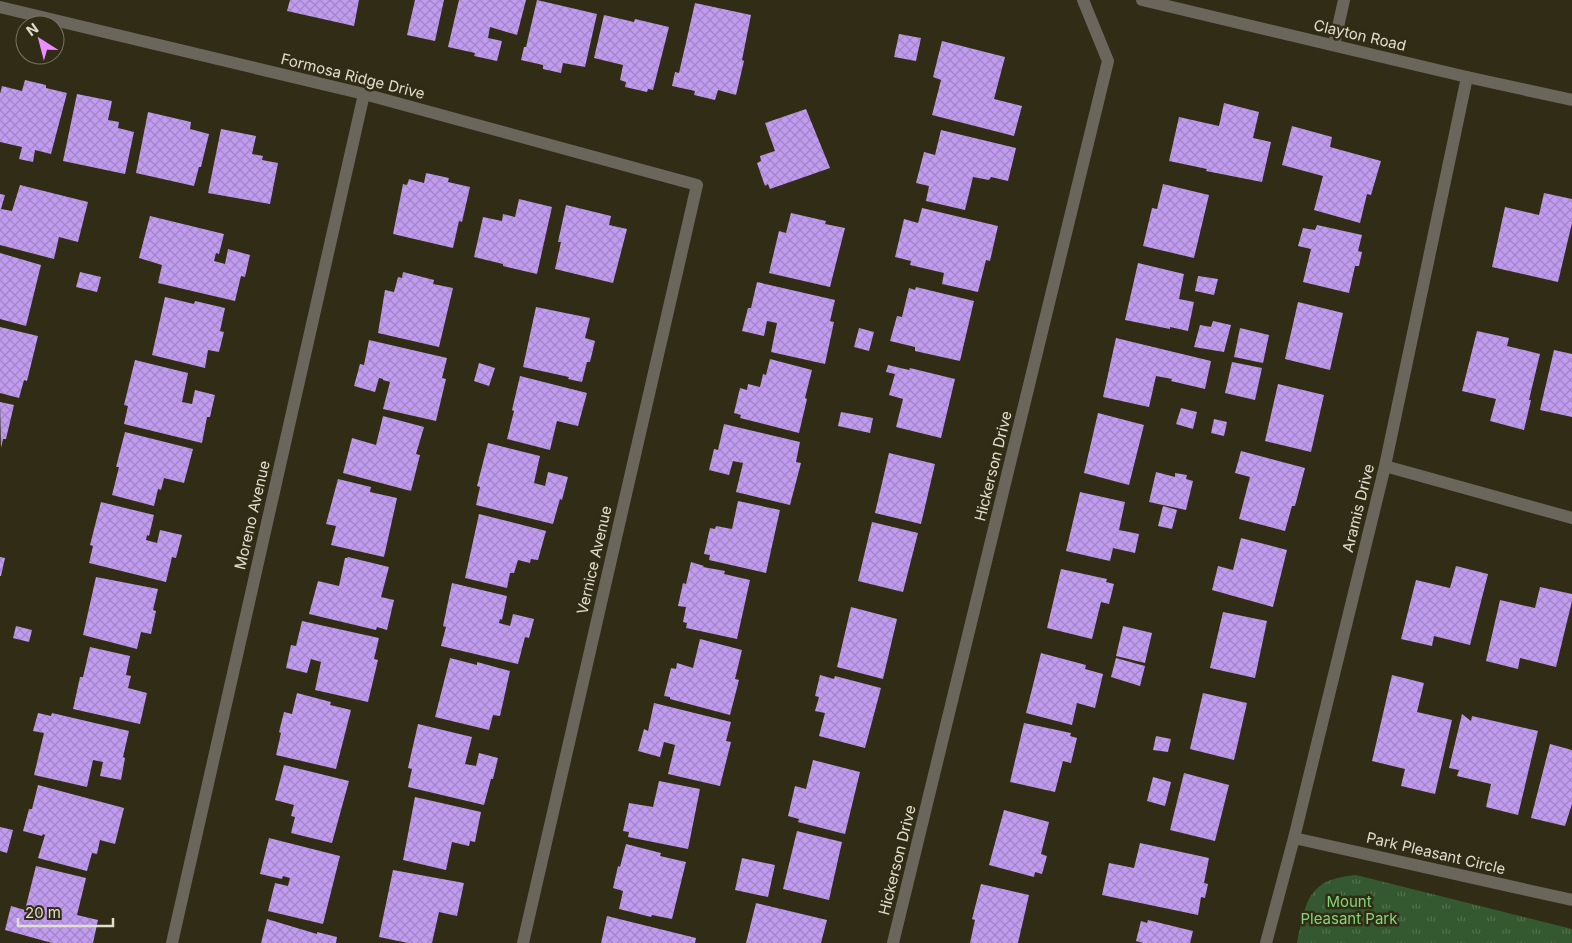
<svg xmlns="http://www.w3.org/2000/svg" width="1572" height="943" font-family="Inter,sans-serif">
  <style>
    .park { fill: url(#park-tufts) }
    .building { fill: url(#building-cross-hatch) }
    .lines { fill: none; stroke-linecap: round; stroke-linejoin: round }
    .service { stroke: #6b665c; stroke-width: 12 }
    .minor { stroke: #6b665c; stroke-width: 12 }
    .tertiary { stroke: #6b665c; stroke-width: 12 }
    .labels { text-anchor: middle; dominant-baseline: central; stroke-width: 5; stroke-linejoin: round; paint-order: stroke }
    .street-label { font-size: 15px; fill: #e0decf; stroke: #312c15 }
    .park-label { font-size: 15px; fill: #81d778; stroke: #312c15 }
  </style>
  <defs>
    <pattern id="park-tufts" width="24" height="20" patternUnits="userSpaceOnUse" patternTransform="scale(1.25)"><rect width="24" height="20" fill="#345930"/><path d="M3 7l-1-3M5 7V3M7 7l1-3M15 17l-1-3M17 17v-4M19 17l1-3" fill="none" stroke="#51704d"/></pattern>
    <pattern id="building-cross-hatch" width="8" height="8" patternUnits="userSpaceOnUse" patternTransform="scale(1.25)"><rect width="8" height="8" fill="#c19bf0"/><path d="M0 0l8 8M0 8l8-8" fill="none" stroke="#a285c4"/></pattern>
  </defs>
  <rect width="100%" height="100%" fill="#312c15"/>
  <path class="park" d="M1356,875L1572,929V943H1297C1306,902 1307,879 1356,875Z"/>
  <path class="building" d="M290,0H359L354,26L287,11Z
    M415,0H444L435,41L407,35Z
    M459,0H526L517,35L490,27L488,38L502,41L497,61L474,56L475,53L448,47Z
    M537,0L597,14L585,67L563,63L561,73L543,69V65L521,60L524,47H526Z
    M695,3L751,15L742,60L744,61L736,95L718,90L715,100L694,95L695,91L672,86L675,72L679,73Z
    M604,15L634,22L635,19L669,27L653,90L648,89L647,92L625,87L626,82L620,80L623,65L594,58Z
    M899,34L921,38L916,61L894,57Z
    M942,41L1005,57L994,99L1022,106L1014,136L932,115L941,80L933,77Z
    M25,80L46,85V88L67,93L51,154L35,150L33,162L19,159L22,147L0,142V94L2,86L22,91Z
    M77,94L112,101L108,120L119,122L118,128L134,132L125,174L63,161Z
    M1224,103L1259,112L1253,138L1271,142L1262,182L1206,171L1207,169L1169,161L1179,117L1219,126Z
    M806,109L830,168L770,189L768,184L765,186L757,163L761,161L760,156L775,151L765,123Z
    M148,112L191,122L190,129L209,134L201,167H199L194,186L136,173Z
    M1292,126L1332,137L1330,147L1381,161L1371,195L1367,194L1360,223L1314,210L1323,176L1282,165Z
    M221,129L256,136L252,154L263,156L262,160L278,163L270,204L208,193Z
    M941,130L1016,148L1008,181L991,177L989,180L973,177L965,210L926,201L929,186L916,183L924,152L935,155Z
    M426,173L449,178L448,182L470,187L462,222L459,221L453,248L393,234L403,184L407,185L409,179L424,183Z
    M1163,184L1209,195L1194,258L1143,246L1152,208L1157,209Z
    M20,185L88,202L78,242L59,237L54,259L0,245V194L5,195L1,209L12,211Z
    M1544,193L1572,199V223L1558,282L1492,267L1505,207L1539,215Z
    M519,199L552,207L537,274L503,266V264L474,257L483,217L502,221L503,214L515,217Z
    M566,205L611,216L609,225L627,229L613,283L555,269L561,242H558Z
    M922,208L998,226L990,261L986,260L978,292L942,284L944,273L910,265L911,261L895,257L904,219L918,223Z
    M791,213L826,221L825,224L845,228L830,287L769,273L779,231L786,233Z
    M150,216L224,234L219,254L216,253L214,261L225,264L228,249L250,255L245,277L241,276L235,301L158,283L162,265L139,258Z
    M1317,225L1362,235L1358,251L1362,252L1359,266H1355L1349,293L1303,282L1311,249L1298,246L1303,228L1315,230Z
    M0,253L41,265L26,326L0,319Z
    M1138,263L1184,274L1179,299L1194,302L1188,331L1170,327V329L1125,320Z
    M80,272L101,277L97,292L76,287Z
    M403,272L434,280L433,284L453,288L439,347L378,333L385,290L394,292L398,277L402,278Z
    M1198,276L1218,279L1214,295L1195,291Z
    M757,282L835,300L830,321L834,322L825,364L771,352L777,323L767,321L764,336L742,331L748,308H751Z
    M916,287L974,301L960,361L915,351V347L890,341L897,316L902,317L909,288L915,290Z
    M165,297L194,304L195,301L225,308L220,331L224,332L219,352L208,350L205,368L152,355Z
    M1298,302L1343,313L1330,370L1285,359Z
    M536,307L590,318L585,338L595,341L590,362H587L582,382L568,379L569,377L523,367Z
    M1213,321L1231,325L1224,352L1194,347L1200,325L1211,327Z
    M0,327L38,336L27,381L24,380L19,398L0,393Z
    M859,328L874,332L869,351L854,347Z
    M1240,328L1269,335L1263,363L1234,357Z
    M1477,331L1509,338L1507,346L1540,354L1529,400H1531L1524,430L1490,421L1496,399L1462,391Z
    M1116,338L1211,361L1205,389L1171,381L1172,379L1156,376L1149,407L1103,397Z
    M369,340L447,358L442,378L446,379L436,421L383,409L390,382L383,380V379L379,378L375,392L354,386L360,364L364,365Z
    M1554,350L1572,354V417L1540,410Z
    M770,359L812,370L805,398L807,399L799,433L740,418L741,415L734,413L740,388L747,390L748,384L760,387L763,374L766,375Z
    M135,360L188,373L182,402L192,404L195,390L215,395L210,417H207L202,443L124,424L128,406L124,405Z
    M1232,362L1262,368L1255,400L1225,393Z
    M479,363L495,368L489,386L474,381Z
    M888,365L909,370L910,368L955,379L941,438L896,427L903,399L889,395L895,374L886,372Z
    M520,376L587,393L578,426L557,421L550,450L507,439L514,411L512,410Z
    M1278,384L1324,395L1311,452L1265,441Z
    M0,402L14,405L6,439H3L1,448Z
    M1181,408L1197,412L1193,429L1176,424Z
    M841,412L873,418L870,433L838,426Z
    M1098,413L1144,425L1129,485L1084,473Z
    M383,416L424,427L416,454L420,455L411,491L343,473L352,438L376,445Z
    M1214,419L1227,422L1224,436L1211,433Z
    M724,424L800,442L796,462L801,463L790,505L736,492L743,463L733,461L729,475L709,470L714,449L718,450Z
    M125,432L193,449L184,483L164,478L161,490L158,489L154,506L112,495L119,467H116Z
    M488,443L540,456L534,483L545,486L548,472L568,477L562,500L560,499L553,524L476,505L480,487L477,486Z
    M1241,451L1305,468L1295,506H1292L1285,531L1239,519L1250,477L1235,473Z
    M889,453L935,464L921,524L875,513Z
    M1156,472L1175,477V473L1187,475L1186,479L1193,481L1186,510L1149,502Z
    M338,479L371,487L370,492L397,498L384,557L331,545L336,526L326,524Z
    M1080,492L1125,502L1119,530L1139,534L1135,553L1113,548L1110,561L1066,551Z
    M738,501L780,510L766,573L709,560L710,555L704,554L710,528L715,529L716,526L732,529Z
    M101,502L154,515L149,536L147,535L146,540L157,543L160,530L182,535L176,558L172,557L166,582L89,563L93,546L90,545Z
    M1163,506L1177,510L1172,529L1158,526Z
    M479,514L546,531L538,560L531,559L530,563L518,560L514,573H510L507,588L465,578Z
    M872,522L918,533L903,592L858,581Z
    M1241,538L1287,550L1273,607L1212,590L1218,566L1233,570Z
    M0,557L5,558L1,576H0Z
    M348,557L389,567L381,597L394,600L387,630L377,627L376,630L309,614L318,581L339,586L345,558H347Z
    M691,562L704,566L703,567L725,571L724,574L750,580L737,639L686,628L687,623L683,622L686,607L678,606L683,583L686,584Z
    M1456,566L1488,574L1470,645L1434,636L1432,646L1401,639L1416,580L1450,588Z
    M1061,569L1107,579L1106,582L1114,584L1109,604L1101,602L1092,639L1047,628Z
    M96,577L158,589L153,610L156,611L151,634L141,632L137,649L83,635Z
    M452,583L507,596L502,620L500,619L499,623L510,626L513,614L534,619L529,638L525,637L518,664L441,646L446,627L443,626Z
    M1540,587L1572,594V601L1556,667L1520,658L1518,669L1486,661L1500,600L1535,608Z
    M851,607L897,619L883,679L837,667Z
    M1223,612L1267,621L1255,678L1210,668Z
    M302,621L379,638L374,659L378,660L368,702L315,690L321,662L311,659L307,673L286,668L291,645L296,646Z
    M16,626L32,630L29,642L13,638Z
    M1123,626L1152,633L1145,663L1116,656Z
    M700,639L742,650L735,679L739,680L730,715L670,699V697L664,696L671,668L676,669L677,663L693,668Z
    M90,647L130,656L126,675L131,676L128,688L147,693L140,724L73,709L80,677H83Z
    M1041,653L1086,665L1085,669L1103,674L1095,708L1077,703L1072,725L1026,713Z
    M450,658L477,665V662L510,671L500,716L493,715L489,730L435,717Z
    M1116,658L1145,666L1140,686L1111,677Z
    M820,675L834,679L835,676L881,688L865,748L819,736L825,713L815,711L819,697L815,696Z
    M1392,675L1424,683L1417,712L1452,720L1435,794L1401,786L1405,769L1372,761Z
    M297,693L331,702L330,705L351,710L336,769L276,755L281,733L279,732L284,712L292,714Z
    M1203,693L1247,703L1234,760L1190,749Z
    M654,703L731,722L726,741L731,742L720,786L668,774L675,745L664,742L660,757L638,751L644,729L648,731Z
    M38,713L51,716L52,713L129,731L123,757L125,758L121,780L100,776L103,762L93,760L87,787L34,775L44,733L33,731Z
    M1462,714L1471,721L1472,716L1538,731L1518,815L1486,807L1491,784L1457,776L1459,770L1449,768Z
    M1024,723L1071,733L1070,736L1077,738L1071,763L1063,761L1055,792L1010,782Z
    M418,724L472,737L465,764L476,766L479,753L498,758L493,779H491L484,805L408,787L412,769L408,768Z
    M1156,736L1171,739L1168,752L1153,750Z
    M1550,744L1572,750V804L1565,826L1531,818Z
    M813,760L860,772L845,834L798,822L799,819L788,816L795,786L806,789Z
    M284,765L349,781L332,843L291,833L295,817L291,816L294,805L275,800Z
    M1184,773L1229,785L1215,841L1170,830Z
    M1153,777L1171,782L1165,806L1147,801Z
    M659,781L700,789L688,849L628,837L629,832L623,831L629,803L653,807Z
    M38,785L124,808L115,844L100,840L97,854L92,853L87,871L38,858L45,835L43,834L42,836L23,831L29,809H32Z
    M415,797L481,812L475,842L470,841L469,846L452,842L446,870L403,860Z
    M1004,810L1049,822L1041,854L1047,856L1042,874L1035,872L1034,877L989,865Z
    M0,827L13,830L7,853L0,851Z
    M797,831L842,842L829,900L783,889Z
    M269,838L340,856L323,924L268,911L275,883L288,886L290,878L283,876L282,879L260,874Z
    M1140,843L1209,858L1204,883L1208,884L1205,898L1201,897L1198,915L1102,895L1109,863L1134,868Z
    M626,844L661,853L660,856L686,862L672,919L652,915L651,917L619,909L623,891L613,888L618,866L620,867Z
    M742,858L775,865L768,897L735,890Z
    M36,866L86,878L77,915L98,920L93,943H52L5,930L11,906L25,910Z
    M393,870L464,883L457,916L439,912L432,943H408L379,937Z
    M981,884L1029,895L1018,943H970L975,920L972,919Z
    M756,903L827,920L821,943H746Z
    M607,916L696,938L695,943H601Z
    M267,919L317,934V932L337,937L336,943H261Z
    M1148,920L1193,931L1190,943H1143L1136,941L1141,921L1147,923Z"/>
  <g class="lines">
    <path class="service" d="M1334,45L1344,0"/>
    <path class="minor" d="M0,7L364,94L697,185L523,943
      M1385,466L1572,518
      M1294,838L1572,900
      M172,943L364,94
      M893,943L1108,61L1083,0
      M1266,943L1294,838L1385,466L1467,77"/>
    <path class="tertiary" d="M1142,0L1467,77L1572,100"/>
  </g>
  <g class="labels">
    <g class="street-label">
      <text transform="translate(1360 35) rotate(13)">Clayton Road</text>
      <text transform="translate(353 76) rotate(14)">Formosa Ridge Drive</text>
      <text transform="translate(993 466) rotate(-76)">Hickerson Drive</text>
      <text transform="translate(1358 508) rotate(-76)">Aramis Drive</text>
      <text transform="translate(252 515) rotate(-77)">Moreno Avenue</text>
      <text transform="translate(594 560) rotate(-77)">Vernice Avenue</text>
      <text transform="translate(1436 853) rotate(13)">Park Pleasant Circle</text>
      <text transform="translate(897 860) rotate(-76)">Hickerson Drive</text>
    </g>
    <g class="park-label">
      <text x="1349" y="901">Mount<tspan x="1349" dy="17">Pleasant Park</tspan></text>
    </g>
  </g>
  <g transform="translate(40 40) rotate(324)"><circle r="24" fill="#312c15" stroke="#77735f"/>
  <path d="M0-4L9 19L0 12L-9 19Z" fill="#ea8dfd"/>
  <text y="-8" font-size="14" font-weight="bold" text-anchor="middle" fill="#e0decf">N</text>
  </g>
  <path d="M18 918v8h95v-8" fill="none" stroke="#e0decf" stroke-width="2.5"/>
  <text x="25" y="918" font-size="15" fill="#e0decf" stroke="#312c15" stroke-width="4" paint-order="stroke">20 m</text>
</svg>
